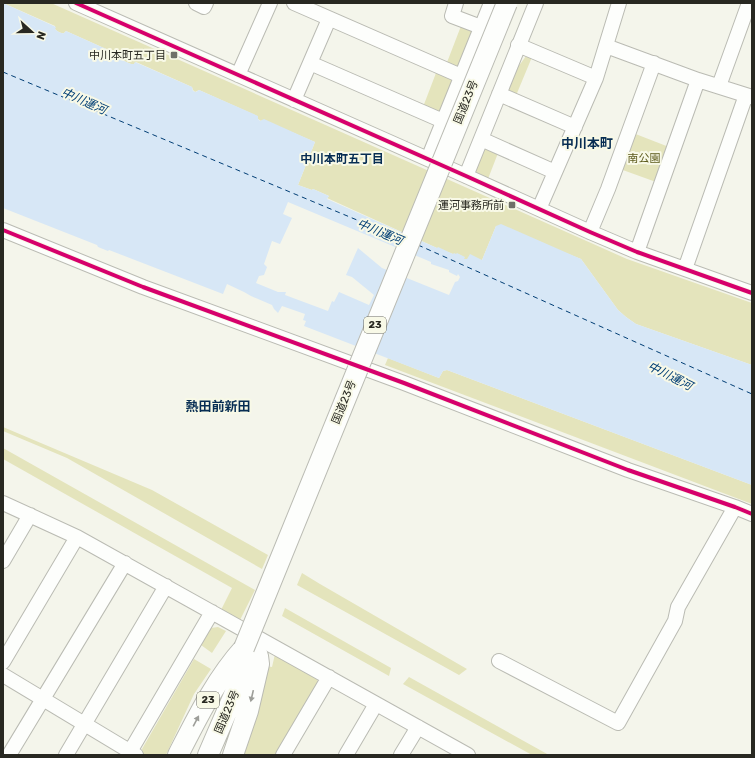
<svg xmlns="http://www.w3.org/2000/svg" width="755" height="758" font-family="Rubik,'Noto Sans JP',sans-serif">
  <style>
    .green { fill: #e4e4bc }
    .water { fill: #d7e7f6; fill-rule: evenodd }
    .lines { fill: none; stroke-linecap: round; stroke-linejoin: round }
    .ferry { stroke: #013e75; stroke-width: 1; stroke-dasharray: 5 4; stroke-linecap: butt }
    .minor-casing { stroke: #babbb3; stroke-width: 16 }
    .highway-casing { stroke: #babbb3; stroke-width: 22 }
    .minor { stroke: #fdfefc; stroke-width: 14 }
    .highway { stroke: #fdfefc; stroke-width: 20 }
    .highway-bridge-casing { stroke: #babbb3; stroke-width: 22; stroke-linecap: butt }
    .highway-bridge { stroke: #fdfefc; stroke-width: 20 }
    .cycleway-casing { stroke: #f8f9e7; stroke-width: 6 }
    .cycleway { stroke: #d6006c; stroke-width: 4 }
    .oneway { fill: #9d9e99 }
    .poi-dot { fill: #6f7068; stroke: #f8f9e7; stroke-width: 1.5 }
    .labels { text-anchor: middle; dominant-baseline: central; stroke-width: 4; stroke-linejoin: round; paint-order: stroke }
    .shield { fill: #f8f9e7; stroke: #66675c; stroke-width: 1 }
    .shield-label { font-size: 10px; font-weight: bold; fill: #282821 }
    .poi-label { font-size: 11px; fill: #282821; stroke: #f8f9e7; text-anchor: end }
    .street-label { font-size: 11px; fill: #282821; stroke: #f8f9e7 }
    .park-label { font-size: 11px; fill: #5d5b1d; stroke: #f8f9e7 }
    .water-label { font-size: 12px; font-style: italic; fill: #013e75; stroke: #f8f9e7 }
    .neighbourhood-label { font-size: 12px; font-weight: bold; fill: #072d53; stroke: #f8f9e7 }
    .quarter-label { font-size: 13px; font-weight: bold; fill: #072d53; stroke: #f8f9e7 }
  </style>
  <rect width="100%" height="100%" fill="#f4f5eb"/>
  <path class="green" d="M3,3H51L627,259L752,303V365L636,324L626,317L618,310L581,259L496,226L482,260L464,259L457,254H453L437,248L327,198L329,196L313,189L312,190L298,185L315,142L263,120L261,121L258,119L257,116L199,90L195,92L193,90L192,87L136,62L134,64H131L124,61V57L66,31L64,33C61,34 57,31 55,29V26Z
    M461,26L474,30L458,69L446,65Z
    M526,56L532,57L515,98L501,92L507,79L521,63Z
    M436,73L453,80L439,114L423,107Z
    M633,133L669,147L656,182L620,169Z
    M481,139L500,148L486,184L466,176Z
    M388,358L439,378L443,371L447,370L752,485V504L385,365Z
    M3,427L152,490L268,555L262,569L67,458L3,431Z
    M3,448L255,590L240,620L221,610L232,588L3,459Z
    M302,573L320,584L467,669L459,675L297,585Z
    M285,608L391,668L389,676L282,616Z
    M218,627L226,631L212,653L201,645L211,628Z
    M275,654L317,679L319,686L277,755H242L247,743L258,714L266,666L272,667Z
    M194,659L211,669L194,694L166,755H145L143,754L142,749Z
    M409,677L549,755H532L403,684Z"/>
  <path class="water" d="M3,3L56,27L55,29C57,31 61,34 64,33L66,31L124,57L123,59L124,61L131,64H134L135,62L192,87L193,91L196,92L199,90L258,116V119L260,121L264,119L315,142L298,185L312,190L313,189L329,196L327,199L437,248L438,247L453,254L454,253L456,254L457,253L465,257L464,259H467L470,254L482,260L496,226L501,224L581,259L618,310L626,317L636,324L752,365V485L447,370L443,371L439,378L304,326L306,321L303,320L305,314L282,306L278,313L274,309L272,305L251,296L244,292L227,284L223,294L109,250L108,251L98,247L97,245L3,208ZM288,202L431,262V264L449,270V272L457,276L458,274L460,277L458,281L455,282L449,295L382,268L358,248L346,275L352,277L374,295L369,305L339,292L334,302L332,301L328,311L285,295L286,292H278L256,283L259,276L264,275L267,267L264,264L272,241L280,244L292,218L283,214Z"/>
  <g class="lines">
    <path class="ferry" d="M3,72L400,238
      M418,245L752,394"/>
    <g class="minor-casing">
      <path id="minor" d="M76,3L466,176L590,232L637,252L752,293
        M196,3L204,7L206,3
        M294,3L461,76
        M456,3L452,16L481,27
        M329,19L310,63L443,121
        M518,45L596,78
        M606,46L698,80L752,97
        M238,75L270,3
        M719,86L749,3
        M499,94L575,127
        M294,100L310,63
        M481,139L555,172
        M428,159L491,3
        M466,176L536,3
        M539,209L596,78L619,3
        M3,230L143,287L404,383L628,470L735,507L752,514
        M590,232L608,189L654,63
        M637,252L698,80
        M685,269L746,95
        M3,503L77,537L468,755
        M3,561L30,515
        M499,661L618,723L675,621L678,607L735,507
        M3,662L77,537
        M3,675L136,755
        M9,755L125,563
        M66,755L166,586
        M128,755L212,612
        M283,755L329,677
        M346,755L376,704
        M401,755L418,727"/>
    </g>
    <g class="highway-casing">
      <path id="highway" d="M178,755C197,718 216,679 244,648
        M208,755L256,644
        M233,755L248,711L259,664L258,656"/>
    </g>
    <use href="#minor" class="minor"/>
    <use href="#highway" class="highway"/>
    <g class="highway-bridge-casing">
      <path id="highway-bridge" d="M244,648L507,3"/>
    </g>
    <use href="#highway-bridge" class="highway-bridge"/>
    <g class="cycleway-casing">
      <path id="cycleway" d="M76,3L466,176L590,232L637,252L752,293
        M3,230L143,287L404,383L628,470L735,507L752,514"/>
    </g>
    <use href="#cycleway" class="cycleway"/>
  </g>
  <defs><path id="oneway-solid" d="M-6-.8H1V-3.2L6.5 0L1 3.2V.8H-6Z"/></defs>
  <g class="oneway">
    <use href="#oneway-solid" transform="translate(252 696) rotate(103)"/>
    <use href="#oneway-solid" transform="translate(196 721) rotate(-62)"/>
  </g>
  <g class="poi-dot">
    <rect x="170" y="51" width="8" height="8" rx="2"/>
    <rect x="508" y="201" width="8" height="8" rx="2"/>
  </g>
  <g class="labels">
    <g class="shield">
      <rect x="364" y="317" width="22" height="16" rx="3"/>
      <rect x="197" y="692" width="22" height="16" rx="3"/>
    </g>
    <g class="shield-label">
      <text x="375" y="325">23</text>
      <text x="208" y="700">23</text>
    </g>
    <g class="poi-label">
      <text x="166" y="55">中川本町五丁目</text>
      <text x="504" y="205">運河事務所前</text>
    </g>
    <g class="street-label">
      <text transform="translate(466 102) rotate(-68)">国道23号</text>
      <text transform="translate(344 402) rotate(-68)">国道23号</text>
      <text transform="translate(227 712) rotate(-67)">国道23号</text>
    </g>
    <g class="park-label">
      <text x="644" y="158">南公園</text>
    </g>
    <g class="water-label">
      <text transform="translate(84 101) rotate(24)">中川運河</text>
      <text transform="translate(380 232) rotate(23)">中川運河</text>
      <text transform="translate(670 376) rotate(27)">中川運河</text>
    </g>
    <g class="neighbourhood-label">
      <text x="342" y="159">中川本町五丁目</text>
    </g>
    <g class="quarter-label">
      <text x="587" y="143">中川本町</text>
      <text x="218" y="406">熱田前新田</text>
    </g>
  </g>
  <rect width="755" height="758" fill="none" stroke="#282821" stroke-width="8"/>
  <g transform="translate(32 32) rotate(111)" stroke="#f8f9e7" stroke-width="3" paint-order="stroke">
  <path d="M0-3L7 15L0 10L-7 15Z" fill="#282821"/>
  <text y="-6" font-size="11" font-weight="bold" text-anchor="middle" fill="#282821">N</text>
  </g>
</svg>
